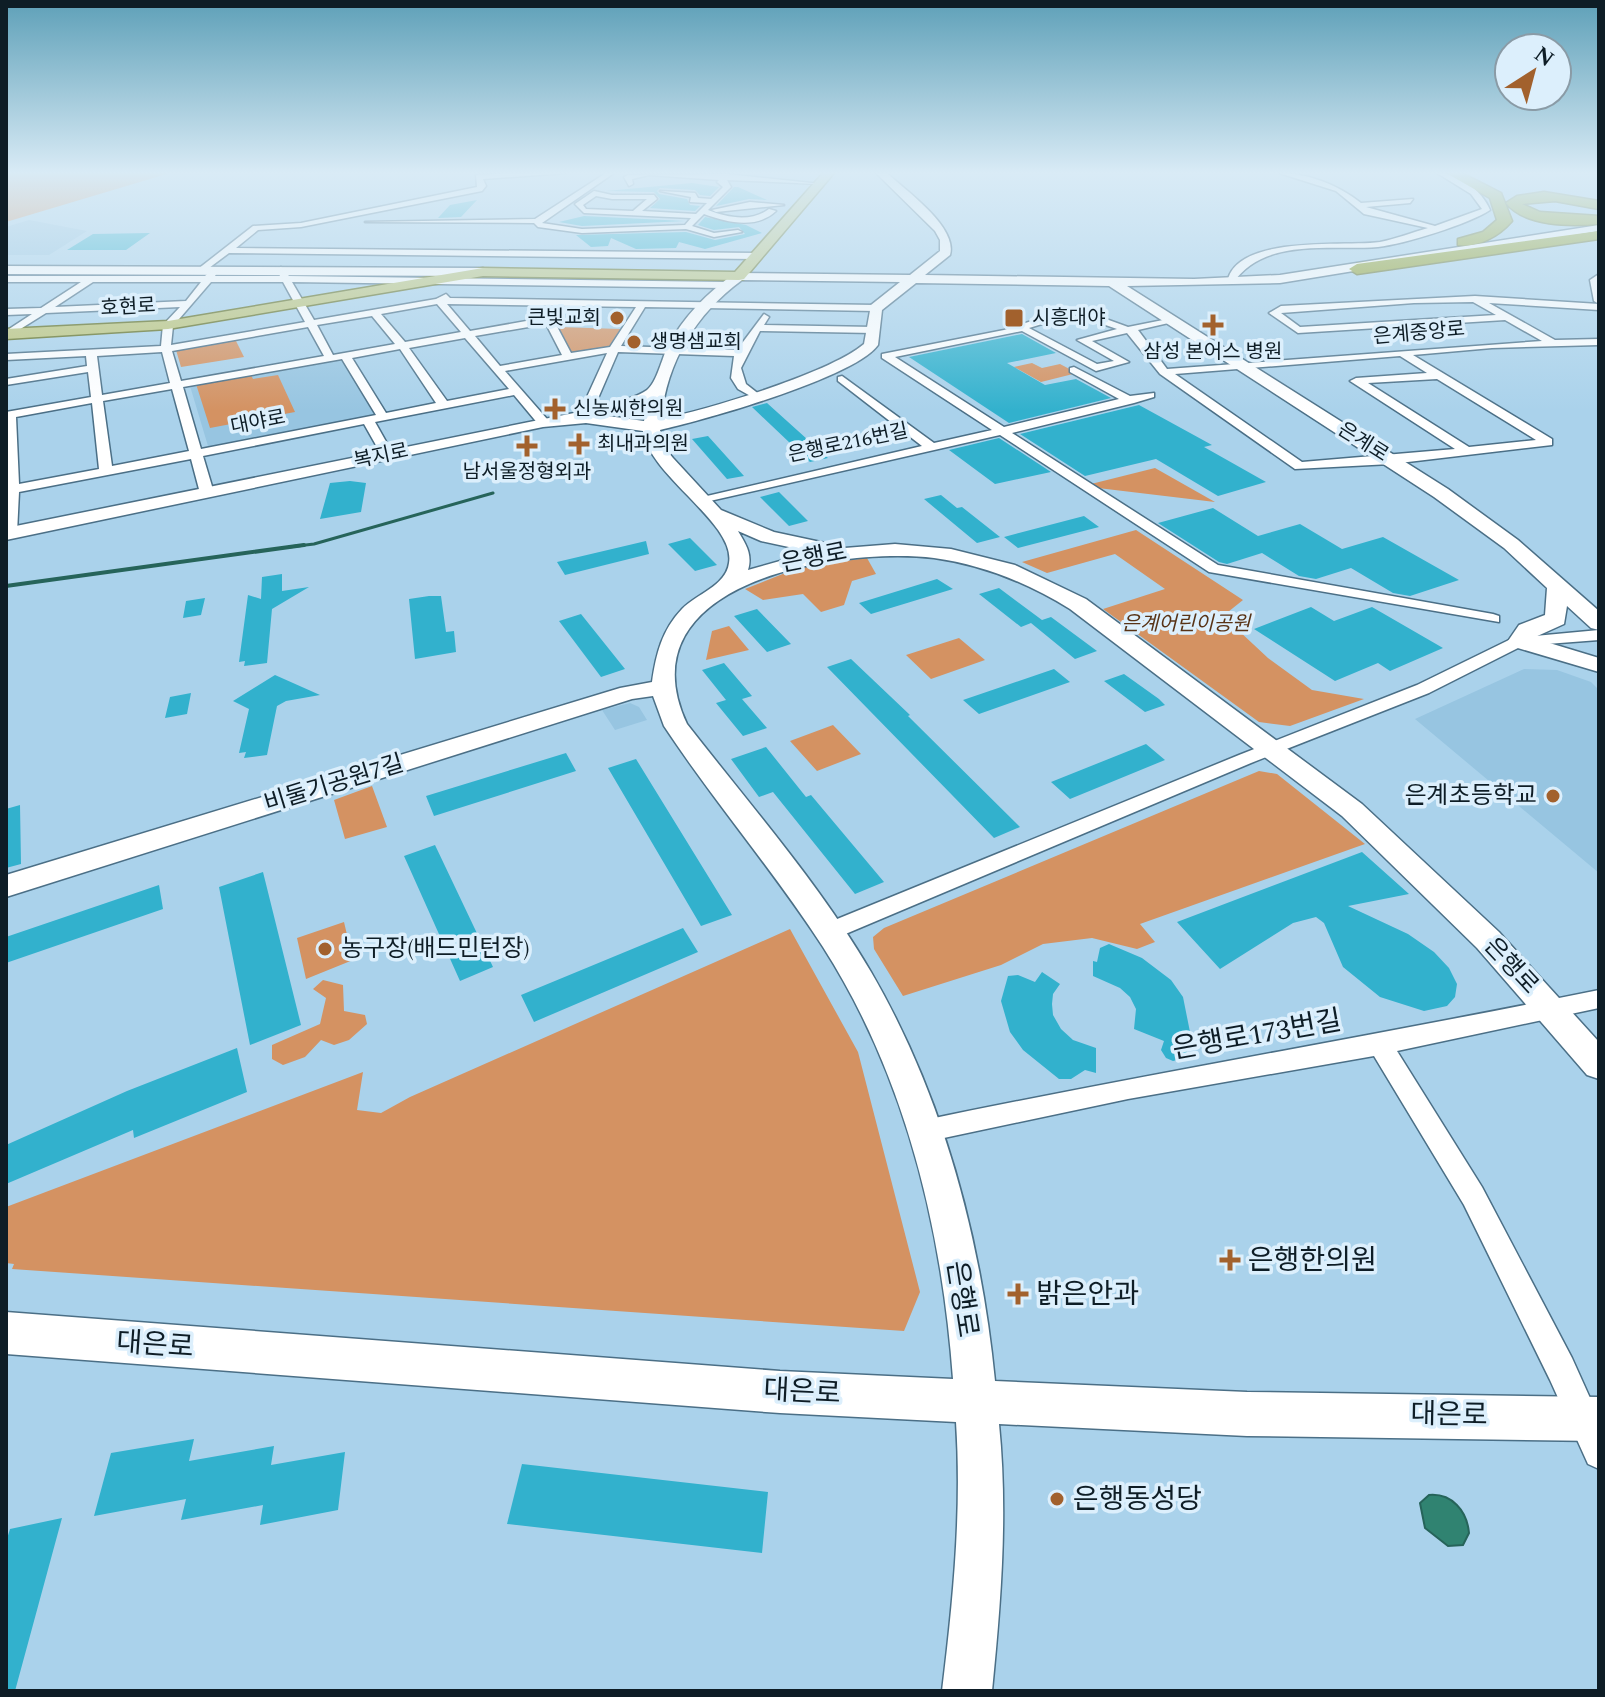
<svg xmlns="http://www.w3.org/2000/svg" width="1605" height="1697" font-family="Spectral,'Noto Sans KR',serif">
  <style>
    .built { fill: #97c5e1 }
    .green { fill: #d49262 }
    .water { fill: #308371; stroke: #26645a; stroke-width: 2 }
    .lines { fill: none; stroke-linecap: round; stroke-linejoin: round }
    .stream-far1 { stroke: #26645a; stroke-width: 3 }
    .stream { stroke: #26645a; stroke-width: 4 }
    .building { fill: #32b1cd }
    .street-casing { stroke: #4b6f86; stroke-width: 3 }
    .secondary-casing { stroke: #4b6f86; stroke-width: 3 }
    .primary-casing { stroke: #627023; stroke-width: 3 }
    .highway-casing { stroke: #627023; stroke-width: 3 }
    .street { fill: #fff; fill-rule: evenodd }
    .secondary { fill: #fff; fill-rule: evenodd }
    .primary { fill: #bcc47a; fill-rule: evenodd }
    .highway { fill: #8f9d22; fill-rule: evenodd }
    .poi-dot { fill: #a2612d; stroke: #dceffc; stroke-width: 3 }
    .labels { text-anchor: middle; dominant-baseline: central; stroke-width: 7; stroke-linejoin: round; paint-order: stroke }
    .far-street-label { font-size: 20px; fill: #0e1d26; stroke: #dceffc }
    .far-poi-label { font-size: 20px; fill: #0e1d26; stroke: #dceffc; text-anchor: start }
    .far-park-label { font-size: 20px; font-style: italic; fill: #583316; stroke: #dceffc }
    .street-label { font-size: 24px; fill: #0e1d26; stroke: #dceffc }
    .poi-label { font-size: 24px; fill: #0e1d26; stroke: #dceffc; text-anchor: end }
    .near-street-label { font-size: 28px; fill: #0e1d26; stroke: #dceffc }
    .near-poi-label { font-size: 28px; fill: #0e1d26; stroke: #dceffc; text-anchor: start }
  </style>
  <rect width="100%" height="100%" fill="#aad2eb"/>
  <path class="built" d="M29,220L87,231L49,255H6V227Z
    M342,357L377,415L215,447L208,446L190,386Z
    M1524,669L1557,670L1591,682L1599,690V873L1415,719Z
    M630,703L639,707L647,720L615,730L602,710Z"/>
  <path class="green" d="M6,173H170L6,222Z
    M558,327L621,329L611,347L569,354Z
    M235,339L244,357L181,367L176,350Z
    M1032,363L1042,368L1060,364L1077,373L1041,382L1014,367Z
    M251,375L253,379L278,375L295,412L210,428L196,384Z
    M1155,468L1215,502L1098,488L1091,484Z
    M1136,530L1243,600L1223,616L1268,658L1312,690L1364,699L1290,726L1259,722L1103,609L1165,589L1115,554L1047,573L1022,562Z
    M867,558L876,574L852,581L844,605L821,612L803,594L763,600L745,589L800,567Z
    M729,626L749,650L706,660L712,631Z
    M959,638L985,660L931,679L906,655Z
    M833,725L861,754L817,771L790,741Z
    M1259,771L1277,774L1365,844L1140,924L1155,942L1137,949L1092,938L1043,944L1001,965L903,996L874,949L873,937L884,928Z
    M372,786L387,827L345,839L334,800Z
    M344,922L353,960L306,979L297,938Z
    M790,929L858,1052L920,1292L904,1331L12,1269L14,1264L6,1263V1207L363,1072L357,1110L381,1113L410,1097Z
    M323,980L343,985L344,1011L365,1015L367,1024L349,1040L334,1045L321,1040L305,1057L283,1065L272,1059V1045L320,1024L326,998L313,989Z"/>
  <path class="water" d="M1429,1495C1452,1493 1467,1511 1469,1533L1463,1545L1448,1546L1425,1528L1420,1503Z"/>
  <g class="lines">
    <path class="stream-far1" d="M289,547L314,544L493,493"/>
    <path class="stream" d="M6,586L304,545"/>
  </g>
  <path class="building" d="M692,183L719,187L710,196L700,195L695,190L660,188L657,191L659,194L687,199L690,205L700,206L695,211L650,208L660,199L654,192L606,191Z
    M734,187H738L767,200L749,199L716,206Z
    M477,200L461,217L438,218L450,205Z
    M584,216L685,221L582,226L559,222Z
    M705,217L746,225L762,233L705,249L679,242L676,248L636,249L611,238L608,246L591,247L576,235L686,232L715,240L745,234L739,227L714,230L698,225Z
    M150,233L126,250H67L93,234Z
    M1022,334L1056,353L1007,363L1045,385L1076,379L1111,398L1009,423L909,357Z
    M767,403L828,458L810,462L752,407Z
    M1139,405L1212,445L1204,447L1266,482L1218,496L1156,459L1085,476L1020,434Z
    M708,436L744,476L727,479L692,439Z
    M999,438L1051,472L995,484L949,450Z
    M350,481L366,483L361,512L320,519L330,483Z
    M779,492L808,521L789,526L760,497Z
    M941,495L957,508L962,507L1000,537L977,543L924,499Z
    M1213,508L1258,536L1300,524L1342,549L1383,537L1459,580L1410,596L1393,593L1351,568L1316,579L1299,576L1262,553L1227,564L1219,562L1158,523Z
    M1084,516L1099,527L1018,548L1004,537Z
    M690,538L717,565L695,571L668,544Z
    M646,541L649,554L565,575L557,562Z
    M282,574V591L309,587L272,609L267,663L244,666L245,661L239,662L248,595L261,599L262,577Z
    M937,579L953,589L871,614L859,603Z
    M999,588L1042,620L1051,617L1097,651L1075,659L1031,623L1021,627L979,594Z
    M429,596H441L446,632L454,631L456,652L415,659L409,599Z
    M205,598L201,615L183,618L186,601Z
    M1311,607L1334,621L1372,607L1443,648L1390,671L1378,663L1335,681L1254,629Z
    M757,609L791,644L767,652L734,616Z
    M581,614L625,669L601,677L559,621Z
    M851,659L910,715L908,716L1020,827L994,838L827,667Z
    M724,663L752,696L742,699L767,728L743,736L716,703L726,700L702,670Z
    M1054,669L1070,682L979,714L963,700Z
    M1124,674L1159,699L1165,705L1145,712L1104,681Z
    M275,675L320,695L286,701L277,706L267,755L244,758L246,752L239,753L249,709L233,701Z
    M191,693L187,714L165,718L170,697Z
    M1146,744L1165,760L1070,799L1051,782Z
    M766,747L806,797L811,795L884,882L855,894L773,792L759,797L731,759Z
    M566,753L576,771L434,816L426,796Z
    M636,759L732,915L701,926L608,768Z
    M20,805L21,864L6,868V809Z
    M435,845L493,967L460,981L404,856Z
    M1362,852L1409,894L1348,906L1408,934L1434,952L1449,968L1457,984L1455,997L1447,1006L1424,1011L1380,997L1343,967L1324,923L1316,917L1293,923L1220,969L1177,922Z
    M263,872L301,1025L250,1045L219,887Z
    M159,885L163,909L6,963V937Z
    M683,928L698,952L534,1022L521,995Z
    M1109,944L1142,958L1171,980L1183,997L1191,1037L1185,1058L1173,1061L1166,1058L1161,1050L1164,1041L1134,1029L1136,1009L1130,997L1120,988L1093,976V961L1097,962L1100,948Z
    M1042,972L1060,984L1053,994L1052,1004L1053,1015L1061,1029L1073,1040L1096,1048V1073L1085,1070L1071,1079H1059L1023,1050L1010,1032L1001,1001L1008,976L1018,975L1035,982Z
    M237,1048L247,1092L134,1138L133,1130L6,1184V1145L127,1091Z
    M194,1439L189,1461L274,1446L271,1465L345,1452L338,1510L260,1525L263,1505L181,1520L186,1499L94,1516L111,1453Z
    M522,1464L768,1492L762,1553L507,1524Z
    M62,1518L15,1691H6V1542L10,1529Z"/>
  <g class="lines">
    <g class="street-casing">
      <path id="street" d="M517,173H566L483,179L486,186L482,191L301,227L258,230L236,248L756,253L760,256L756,259L229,253L205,271L198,269L253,226L301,223L477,187L476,175Z
        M606,173H614L542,223L582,229L685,225L691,218L584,213L575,204L594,191L612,195H654L657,199L642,211L696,214L707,203L690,202L691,197L660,191L695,193L698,198L711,199L723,187L717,182L719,180L649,175L632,179L633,184L629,186L624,177L628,175L727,174L821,184L727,180L731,187L708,210C728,218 752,222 769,209L776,211C757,229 728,223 704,214L692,226L714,233L738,230L742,232L714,237L686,229L582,233L538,227L534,223L365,222L535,219ZM596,196L612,199H647L633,211L586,209L583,205Z
        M1279,173C1308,173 1338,185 1361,203L1413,199L1410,203L1366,207L1435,226L1482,209L1471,194L1437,173C1458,173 1482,190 1490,210C1469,224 1404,244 1378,247C1330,251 1264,237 1233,283H1227C1235,234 1343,247 1380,242C1396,239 1413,232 1428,228L1364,214L1336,191Z
        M750,202L784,205L716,212L712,210Z
        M281,267L289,276L725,282L730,285L725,288L292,282L314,320L436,299L446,294L450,298L876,305L881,308L876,311L645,307L621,346L737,350L764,314L769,317L764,325L874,327L879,330L874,333L760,331L741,368L746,384L760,395L754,398L738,389L731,378L734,356L618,352L593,410L587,413L581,410L607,353L505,371L547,419V425H539L514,395L375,422L393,454L387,458L381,454L364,424L203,456L214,493L207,497L200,493L191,459L19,492L17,533L6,536V412L91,397L88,372L6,385V379L87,366L86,356L6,360V354L161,346L163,325L180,307L46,313L6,338V331L32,314L6,315V309L41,308L81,282H6V276H205L214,268L218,271L215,276H280L277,270ZM93,282H201L186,301L55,307ZM211,282H283L305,322L171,345L173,326ZM437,304L461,332L405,342L381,314ZM447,304L636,307L610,347L571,353L553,319L560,315V311H554L543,318L470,331ZM372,316L395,344L333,355L317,325ZM546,324L562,355L500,366L475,336ZM308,327L324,356L181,381L172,351ZM465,338L509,389L447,401L409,348ZM400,349L436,403L386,413L352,358ZM162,352L170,383L102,395L97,356ZM342,359L376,415L201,449L183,387ZM172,389L189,451L112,466L103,401ZM92,403L99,469L19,484L16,417Z
        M1599,274V304L1594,301L1590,280Z
        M1475,296L1599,304V310L1489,303L1555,340L1599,339V345L1492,348L1413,355L1552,439V445L1391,464L1295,469L1160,374L1127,333L1092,341L1129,362L1096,371L1022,331L895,357L1004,427L1119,399L1070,372V368L1074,367L1130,396L1154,393V397L1134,403L1012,433L1218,565L1493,614L1499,616V622L1209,572L1000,435L701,503L694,499L922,446L838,381V377L842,376L934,443L992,430L882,358V354L1004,330L1041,318L1095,315L1128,327L1173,318V322L1138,330L1167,369L1542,341L1505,320L1298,333L1269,313L1281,306ZM1473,302L1496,315L1300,327L1281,313L1414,303ZM1094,321L1117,329L1077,340L1114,361L1097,364L1029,328L1042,324ZM1400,356L1427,373L1356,378L1350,381L1455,449L1302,462L1175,374ZM1437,379L1536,440L1469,447L1368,383Z
        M1599,630V640L1522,646L1429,693L1251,763L836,938L828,940L820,938L817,932L820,926L1239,755L1417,685L1513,638Z
        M1599,990V1008L1397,1051L1482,1187L1572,1358L1599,1418V1469L1588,1464L1550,1380L1464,1205L1374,1056L1128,1099L925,1142L916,1139L912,1131L916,1123L925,1120C1149,1073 1375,1036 1599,990Z"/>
    </g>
    <g class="secondary-casing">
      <path id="secondary" d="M876,173H887C906,191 958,227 950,255L925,275L1194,279L1280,275L1599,225V231L1280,283L1127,286L1448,489L1518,540L1599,611V630L1591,628L1567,606L1564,624L1533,638L1599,658V672L1511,646L1508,641L1519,625L1545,615L1547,588L1504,548L1434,497L1109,286L916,283L882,310L878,345C856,377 702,421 660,430L664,447L673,458L721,510L774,532L830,544L832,549L895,544L951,549L1015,565L1086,599L1362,804L1499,932L1599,1042V1079L1587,1075L1477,948L1342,816L1070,609C1028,583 984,565 934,558C839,547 621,582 687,724C750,805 819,883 871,972C943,1096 981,1239 995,1381L1247,1392L1599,1397V1441L1247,1436L999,1424C1008,1513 1001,1602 992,1691H942C953,1602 962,1512 956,1422L780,1413L6,1354V1312L780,1371L953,1379C942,1229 905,1075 823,947C774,871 714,802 664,726L653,696L632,699L6,897V875L620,688L652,682C656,654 662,630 682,609C696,594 726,586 729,563C736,523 649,476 643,431L586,423L543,427L6,540V528L574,413L575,409C597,403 629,403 647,390C657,382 662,358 668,346C684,316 707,293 735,273L910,275L940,251V240L935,231ZM742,280L900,282L871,305L864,344C830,373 707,410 661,419C667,361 696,314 742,280ZM648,402L644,421L594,414L644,403ZM738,531L761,541L812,552L748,570C753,554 745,543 738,531Z
        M6,266L483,268L489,272L483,276L6,274Z"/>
    </g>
    <g class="primary-casing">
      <path id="primary" d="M823,173H834L744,279L739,280L483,276L168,329L6,339V329L168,321L483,268L735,272Z"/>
    </g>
    <g class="highway-casing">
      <path id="highway" d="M1446,173H1462L1501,193L1512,221C1499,236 1478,248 1458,245V239L1483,232L1497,220L1490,198Z
        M1544,192L1599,201V209L1555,201L1522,204L1540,212L1599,216V224C1570,226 1526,227 1506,203L1517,196Z
        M1599,231V239L1357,274L1349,269L1357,264Z"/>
    </g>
    <use href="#street" class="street"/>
    <use href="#secondary" class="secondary"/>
    <use href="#primary" class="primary"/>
    <use href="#highway" class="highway"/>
  </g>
  <linearGradient id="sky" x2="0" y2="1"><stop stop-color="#5ea0b8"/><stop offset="0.42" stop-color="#d9ebf6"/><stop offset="1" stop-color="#d9ebf6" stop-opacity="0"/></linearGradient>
  <rect width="1605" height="411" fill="url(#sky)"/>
  <g class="poi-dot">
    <circle cx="617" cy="318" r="8"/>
    <rect x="1004" y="308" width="20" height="20" rx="4"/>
    <path d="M1209 313h8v8h8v8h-8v8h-8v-8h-8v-8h8z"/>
    <circle cx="634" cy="342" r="8"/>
    <path d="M551 397h8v8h8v8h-8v8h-8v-8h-8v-8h8z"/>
    <path d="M575 432h8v8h8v8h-8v8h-8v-8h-8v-8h8z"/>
    <path d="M523 434h8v8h8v8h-8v8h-8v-8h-8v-8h8z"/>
    <circle cx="1553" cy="796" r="8"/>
    <circle cx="325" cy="949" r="8"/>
    <path d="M1226 1248h8v8h8v8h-8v8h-8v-8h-8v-8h8z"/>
    <path d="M1014 1282h8v8h8v8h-8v8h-8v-8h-8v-8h8z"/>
    <circle cx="1057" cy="1499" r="8"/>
  </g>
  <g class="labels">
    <g class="far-street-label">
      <text transform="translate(128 307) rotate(-3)">호현로</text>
      <text transform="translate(1419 333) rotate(-5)">은계중앙로</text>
      <text transform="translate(258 422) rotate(-11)">대야로</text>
      <text transform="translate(1363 442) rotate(32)">은계로</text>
      <text transform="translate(848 443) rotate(-12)">은행로216번길</text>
      <text transform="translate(381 456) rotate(-12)">복지로</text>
    </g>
    <g class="far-poi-label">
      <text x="601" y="318" text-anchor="end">큰빛교회</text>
      <text x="1032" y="318">시흥대야</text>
      <text x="650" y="342">생명샘교회</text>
      <text x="1213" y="352" text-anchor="middle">삼성 본어스 병원</text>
      <text x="573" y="409">신농씨한의원</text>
      <text x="597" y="444">최내과의원</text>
      <text x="527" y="472" text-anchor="middle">남서울정형외과</text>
    </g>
    <g class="far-park-label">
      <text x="1186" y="624">은계어린이공원</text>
    </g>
    <g class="street-label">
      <text transform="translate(814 558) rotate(-11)">은행로</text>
      <text transform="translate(334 784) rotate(-17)">비둘기공원7길</text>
      <text transform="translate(1511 966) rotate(47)">은행로</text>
    </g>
    <g class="poi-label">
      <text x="1537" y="796">은계초등학교</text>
      <text x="341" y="949" text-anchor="start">농구장(배드민턴장)</text>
    </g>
    <g class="near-street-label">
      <text transform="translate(1257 1035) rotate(-10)">은행로173번길</text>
      <text transform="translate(962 1299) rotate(81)">은행로</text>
      <text transform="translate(155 1345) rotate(4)">대은로</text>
      <text transform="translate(802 1392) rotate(3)">대은로</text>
      <text transform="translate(1449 1415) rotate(1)">대은로</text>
    </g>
    <g class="near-poi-label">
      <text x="1248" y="1260">은행한의원</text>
      <text x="1036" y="1294">밝은안과</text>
      <text x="1073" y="1499">은행동성당</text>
    </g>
  </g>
  <rect width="1605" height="1697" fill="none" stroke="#0e1d26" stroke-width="16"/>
  <g transform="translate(1533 72) rotate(36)"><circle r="38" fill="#dceffc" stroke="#8a9ba6" stroke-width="2"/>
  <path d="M0-6L14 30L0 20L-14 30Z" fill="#a2612d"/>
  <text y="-12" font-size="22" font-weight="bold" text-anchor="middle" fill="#0e1d26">N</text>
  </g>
</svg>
